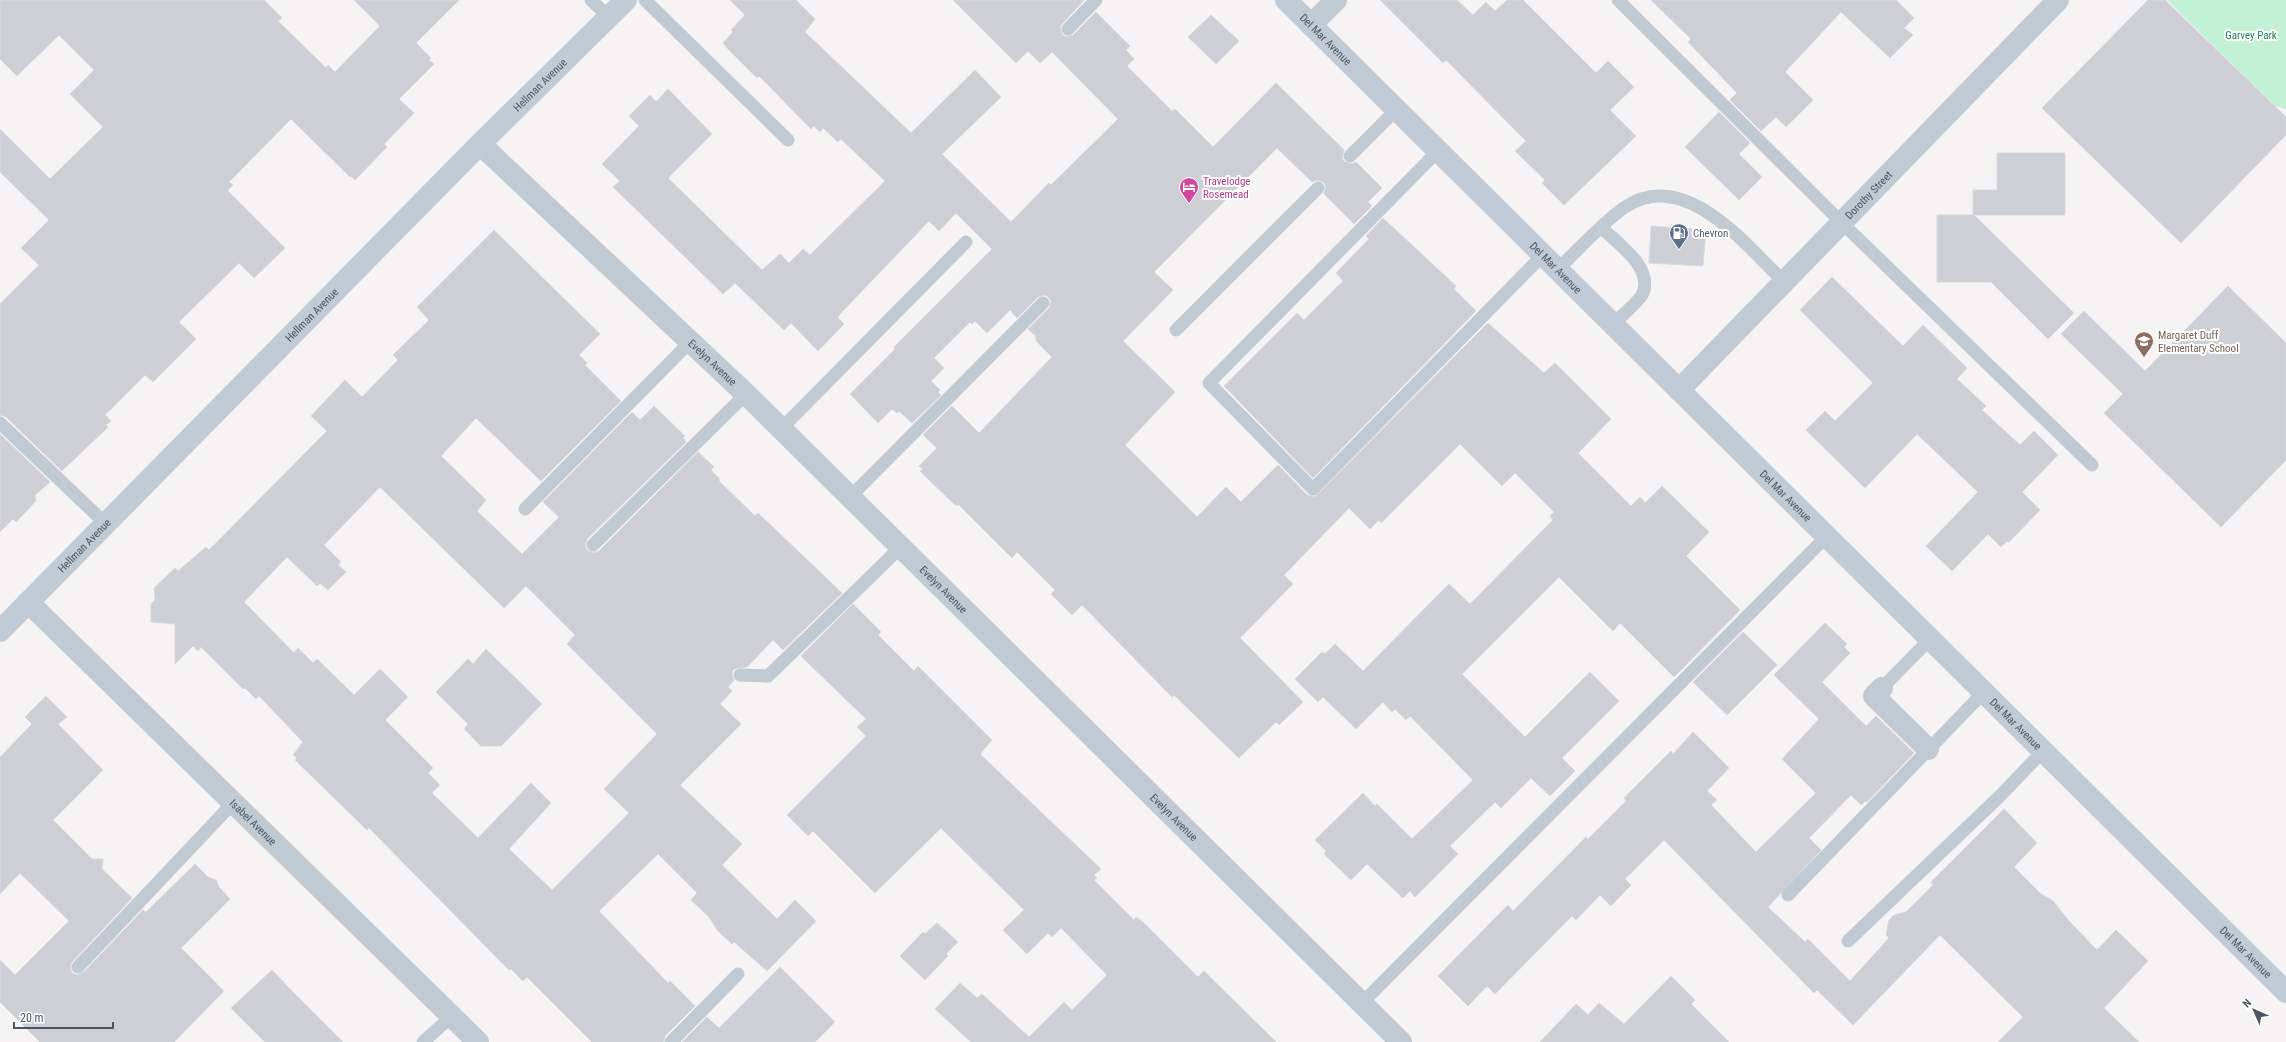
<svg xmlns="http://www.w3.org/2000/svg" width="2286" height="1042" font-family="'Roboto Condensed',sans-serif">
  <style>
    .green { fill: #c3f1d5 }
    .building { fill: #cdcfd5; stroke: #d7d9de; fill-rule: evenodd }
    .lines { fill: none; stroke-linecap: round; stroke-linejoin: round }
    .lane { stroke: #c1cad2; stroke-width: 13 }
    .street { stroke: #c1cad2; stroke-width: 22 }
    .secondary { stroke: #c1cbd6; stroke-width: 22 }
    .labels { text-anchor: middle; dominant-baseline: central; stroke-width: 4; stroke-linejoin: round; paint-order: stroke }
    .park-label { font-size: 11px; fill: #17864f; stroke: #fff }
    .street-label { font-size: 11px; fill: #4a5661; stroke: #fff }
    .hotel-label { font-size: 11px; fill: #b23c85; stroke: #fff; text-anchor: start }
    .service-label { font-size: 11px; fill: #4e5e75; stroke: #fff; text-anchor: start }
    .education-label { font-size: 11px; fill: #785e54; stroke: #fff; text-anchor: start }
  </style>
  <rect width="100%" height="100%" fill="#f5f3f3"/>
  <path class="green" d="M2167,0H2286V109L2275,106Z"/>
  <path class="building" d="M0,0H264L282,18L278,21L326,68L328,65L335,72L380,26L354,0H459L416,43L431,58L429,60L434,64L399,99L414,113L384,144L387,147L355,180L351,176L350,177L291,119L229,182L233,185L228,190L229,192L285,248L254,278L239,263L179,322L196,339L153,382L145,375L105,415L111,421L106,425L108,427L62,471L6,417L0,415V304L39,265L21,248L49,220L0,172V129L50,179L103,127L70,94L94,70L59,35L17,76L0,59Z
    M730,0H796L815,19L805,32L911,133L975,70L1001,97L942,154L1011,222L1049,183L1051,185L1118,119L1052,52L1040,63L1028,51L1016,63L953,0H1084L1062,24L1060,27L1062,34L1066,37L1073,35L1096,12L1130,46L1126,50L1134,59L1127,66L1172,111L1175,109L1213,147L1276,83L1344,150L1342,158L1345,162L1352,164L1356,162L1382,188L1368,202L1372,206L1354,224L1324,194L1326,186L1323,182L1316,180L1312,182L1277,148L1154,272L1173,290L1123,341L1175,392L1125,445L1197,517L1226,487L1241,502L1278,465L1307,495L1315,497L1488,323L1544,373L1555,363L1611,419L1578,453L1631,506L1640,497L1645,503L1662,486L1709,532L1686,556L1740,610L1674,677L1620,623L1613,631L1559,577L1462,674L1525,737L1590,672L1619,701L1562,758L1575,771L1550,796L1531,778L1501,808L1495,802L1450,846L1458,854L1415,897L1410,891L1403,898L1367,864L1351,880L1324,854L1326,851L1315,840L1363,793L1375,806L1377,804L1412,839L1473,780L1410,716L1406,720L1395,709L1392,712L1383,702L1356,729L1323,697L1318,702L1295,679L1322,652L1324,654L1327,652L1335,644L1363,671L1449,584L1470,604L1553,520L1550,516L1554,512L1515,473L1502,486L1460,444L1381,523L1379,520L1370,529L1349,508L1284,575L1293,584L1240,638L1303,702L1279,725L1276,722L1239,758L1174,695L1172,697L1082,605L1072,615L1051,594L1055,590L1017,552L1012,558L959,505H955L920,471L923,469L919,466L937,448L923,435L952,406L979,433L1052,357L1036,341V336L1028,329L1049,308L1051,301L1048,297L1045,295L1038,297L1017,318L1010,310L987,333L975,321L972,324L970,322L934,358L944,368L931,381L940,390L938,392L941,395L912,423L899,411L897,413L892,409L878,423L850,394L895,349L894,347L992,249L956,213L939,231L929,221L840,314L838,318L844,324L818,351L791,323L784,330L735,283L723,294L613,187L620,181L602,164L639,126L629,116L650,95L656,102L668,89L712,134L668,178L762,270L780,254L789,263L803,249L810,255L885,181L841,139L838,142L823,128L820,132L814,126L811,129L759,76L757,78L726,47L723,43L733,32L731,30L745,15Z
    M1380,0H1457L1473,15L1486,2L1495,11L1507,0H1523L1596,73L1608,61L1634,87L1610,110L1636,136L1564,205L1542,183L1545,180L1515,151L1526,141L1446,60L1443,63Z
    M1651,0H1896L1914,18L1904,28L1913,35L1890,58L1841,12L1785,72L1813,100L1786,127L1776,117L1761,131L1730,100L1737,93L1688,42L1691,39Z
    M2148,0H2165L2286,117V135L2181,243L2042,108Z
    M1211,15L1239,41L1216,64L1188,37Z
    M1719,112L1750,143L1739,154L1762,177L1739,200L1685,147Z
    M1997,153H2065V215H1974L2074,313L2048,339L1991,282H1937V215H1973V190H1997Z
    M1383,218L1456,286L1454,289L1476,311L1313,478L1224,386L1297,313L1304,320L1343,281L1336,273L1369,239L1366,236Z
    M1651,226L1706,230L1703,266L1649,263Z
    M494,230L600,334L579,355L587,363L585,365L621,401L541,481L476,418L441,456L486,500L477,511L522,554L559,517L543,502L632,412L640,420L654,406L685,436L683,438L686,442L587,539L585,547L588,551L595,553L599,551L698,452L714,467L711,470L720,479L719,481L755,516L758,513L842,593L783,650L773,640L747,667L737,668L733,670L732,675L734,680L728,687L732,691L720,704L741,724L680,785L742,844L722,865L777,919L795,900L816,921L767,971L734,942L732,944L718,931L709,917L691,900L697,893L658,854L599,911L668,983L670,981L695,1006L665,1036L663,1042H592L527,977L523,981L511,969L509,970L369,828L367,830L295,760L297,758L293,755L303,742L259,696L256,699L245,688L243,689L201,647L198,651L193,646L175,664V624L151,622V604L155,600L154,588L175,568L178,571L206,547L209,550L327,431L311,416L345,380L362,397L398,360L393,355L429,320L417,307ZM380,487L504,608L526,586L575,635L567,644L657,734L604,789L629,813L552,890L509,849L551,803L531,783L478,838L432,793L440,785L428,773L433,768L385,720L408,697L380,669L354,695L317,659L313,663L298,648L294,653L244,602L287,557L317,586L320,583L328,590L346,572L338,565L341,562L324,545Z
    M1832,277L1903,346L1923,325L1967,368L1957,379L1986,406L1982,410L2020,445L2034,431L2058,455L2022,492L2040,510L2009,542L2007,541L2001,547L1988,534L1952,571L1926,546L1978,492L1917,434L1865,488L1806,430L1825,411L1835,421L1873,383L1800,310Z
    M2228,286L2286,343V460L2221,527L2104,413L2123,394L2061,334L2084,311L2145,371Z
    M0,434L50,482L35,495L36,501L16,522L13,519L0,532Z
    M853,604L881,632L878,635L914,671L918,666L992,740L980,754L1101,869L1094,875L1097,878L1094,880L1134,920L1136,917L1144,923L1198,977L1204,971L1276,1042H971L935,1009L960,983L977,998L982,994L1029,1037L1064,1002L1072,1010L1107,975L1061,928L1052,937L1048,933L1027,954L1003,930L1024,910L941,828L875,893L813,831L808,836L787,815L866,736L857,727L866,719L801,656Z
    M1825,623L1847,644L1844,647L1850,653L1822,682L1866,726L1876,716L1914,753L1867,802L1865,801L1861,805L1851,795L1809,838L1821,850L1768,907L1805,942L1808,939L1850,981L1889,938L1886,935L1889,920L1894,915L1906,912L1933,885L1931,882L2004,809L2037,843L2014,867L2041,894L2053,901L2069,921L2097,950L2116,930L2148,961L2104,1008L2139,1042H1998L2023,1017L1940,935L1853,1025L1817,990L1814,993L1664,840L1625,879L1631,885L1611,906L1600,895L1576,920L1572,916L1495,994L1487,986L1468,1006L1438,976L1508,905L1513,911L1586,837L1588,839L1626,801L1624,798L1671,751L1673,754L1693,732L1729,768L1707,791L1717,800L1711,805L1756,852L1816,793L1782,759L1819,719L1774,675Z
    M1743,632L1777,665L1727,715L1693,682Z
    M486,649L542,704L501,746H481L464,729L468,724L436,692L468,659L473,664Z
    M46,696L67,717L58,724L103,770L53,820L92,859H103L102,869L132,898L72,962L70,966L72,973L77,975L84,972L143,910L146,912L195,864L208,877L216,880L219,887L230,899L181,948L224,991L174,1042H40L0,1002V960L15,975L69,921L20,873L0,894V757L32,724L25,717Z
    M937,923L958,942L946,954L948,956L925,980L900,956L923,932L925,934Z
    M780,967L835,1022L815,1042H682L707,1017L719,1028Z
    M272,970L295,994L343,1042H265L231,1008Z
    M1671,976L1695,1000L1691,1004L1729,1042H1540L1576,1004L1588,1015L1599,1003L1624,1024Z"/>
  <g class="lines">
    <path class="lane" d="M591,0L609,17
      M645,0L788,140
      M1618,0L1842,223L2092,465
      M1068,29L1096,0
      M1438,151L1209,383L1313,489L1543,255
      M1350,156L1396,110
      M1602,228C1617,243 1653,267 1643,293C1640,301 1620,317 1613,324
      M1558,269C1578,250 1603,222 1625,207C1685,167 1746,245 1784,282
      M1176,330L1318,188
      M0,423L106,524
      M781,429L966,242
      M850,497L1043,303
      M525,509L691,341
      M593,545L746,394
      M740,675L768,676L901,547
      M1882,688L1930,639
      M1788,895L1984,692
      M1848,941L2001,795L2043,751
      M78,967L233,803
      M1362,1003L1827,536
      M423,1042L452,1016
      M671,1042L738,974"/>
    <g class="street">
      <path d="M1311,25L1336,0"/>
      <path id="s1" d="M480,144L746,394L1401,1042"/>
      <path id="s2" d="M1679,390L2058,0"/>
      <path id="s3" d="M28,602L478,1042"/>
      <path d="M1882,688L1874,696L1928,749"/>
    </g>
    <g class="secondary">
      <path id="s4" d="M1286,0L2286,992"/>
      <path id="s5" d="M0,631L480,144L626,0"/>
    </g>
  </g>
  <defs>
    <g id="hotel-pin" transform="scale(1)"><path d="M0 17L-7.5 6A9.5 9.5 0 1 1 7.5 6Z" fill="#d1479c" stroke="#fff"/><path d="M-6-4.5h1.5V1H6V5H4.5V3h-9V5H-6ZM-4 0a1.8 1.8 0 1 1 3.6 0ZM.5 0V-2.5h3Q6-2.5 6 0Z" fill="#fff"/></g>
    <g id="fuel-pin" transform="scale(1)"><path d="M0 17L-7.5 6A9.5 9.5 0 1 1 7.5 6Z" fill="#5c6f8a" stroke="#fff"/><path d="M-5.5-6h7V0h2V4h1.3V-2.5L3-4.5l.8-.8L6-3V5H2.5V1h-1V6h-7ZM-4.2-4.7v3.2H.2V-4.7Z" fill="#fff"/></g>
    <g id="school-pin" transform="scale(1)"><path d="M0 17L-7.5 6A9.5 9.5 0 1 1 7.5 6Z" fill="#8d6e63" stroke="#fff"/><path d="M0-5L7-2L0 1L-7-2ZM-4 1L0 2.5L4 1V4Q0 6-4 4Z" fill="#fff"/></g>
  </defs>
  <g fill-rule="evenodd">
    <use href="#hotel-pin" x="1189" y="187"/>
    <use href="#fuel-pin" x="1679" y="233"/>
    <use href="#school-pin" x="2144" y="341"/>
  </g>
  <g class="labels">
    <g class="park-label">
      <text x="2251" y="35">Garvey Park</text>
    </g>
    <g class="street-label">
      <text stroke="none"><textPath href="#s4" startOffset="56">Del Mar Avenue</textPath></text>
      <text stroke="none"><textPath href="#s5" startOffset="768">Hellman Avenue</textPath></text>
      <text stroke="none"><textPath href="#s2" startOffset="272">Dorothy Street</textPath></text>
      <text stroke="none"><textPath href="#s4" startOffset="380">Del Mar Avenue</textPath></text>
      <text stroke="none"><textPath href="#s5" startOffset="444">Hellman Avenue</textPath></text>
      <text stroke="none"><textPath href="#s1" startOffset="319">Evelyn Avenue</textPath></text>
      <text stroke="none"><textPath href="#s4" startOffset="704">Del Mar Avenue</textPath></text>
      <text stroke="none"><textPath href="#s5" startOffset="120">Hellman Avenue</textPath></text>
      <text stroke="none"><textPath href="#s1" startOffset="643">Evelyn Avenue</textPath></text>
      <text stroke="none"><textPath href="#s4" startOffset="1028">Del Mar Avenue</textPath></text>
      <text stroke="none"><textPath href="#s1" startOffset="967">Evelyn Avenue</textPath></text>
      <text stroke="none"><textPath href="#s3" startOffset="315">Isabel Avenue</textPath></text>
      <text stroke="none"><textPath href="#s4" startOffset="1352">Del Mar Avenue</textPath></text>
    </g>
    <g class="hotel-label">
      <text x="1203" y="181">Travelodge<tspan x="1203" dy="13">Rosemead</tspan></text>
    </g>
    <g class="service-label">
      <text x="1693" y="233">Chevron</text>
    </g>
    <g class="education-label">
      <text x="2158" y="335">Margaret Duff<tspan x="2158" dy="13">Elementary School</tspan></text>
    </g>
  </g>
  <g transform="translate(2254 1010) rotate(315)" stroke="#ffffff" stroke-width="3" paint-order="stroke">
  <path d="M0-3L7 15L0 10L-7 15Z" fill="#4a5661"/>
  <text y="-6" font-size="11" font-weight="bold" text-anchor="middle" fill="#4a5661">N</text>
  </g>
  <path d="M14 1022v6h99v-6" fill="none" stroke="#4a5661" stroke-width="2"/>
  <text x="20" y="1022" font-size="12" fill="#4a5661" stroke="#ffffff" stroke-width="3" paint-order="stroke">20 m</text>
</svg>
